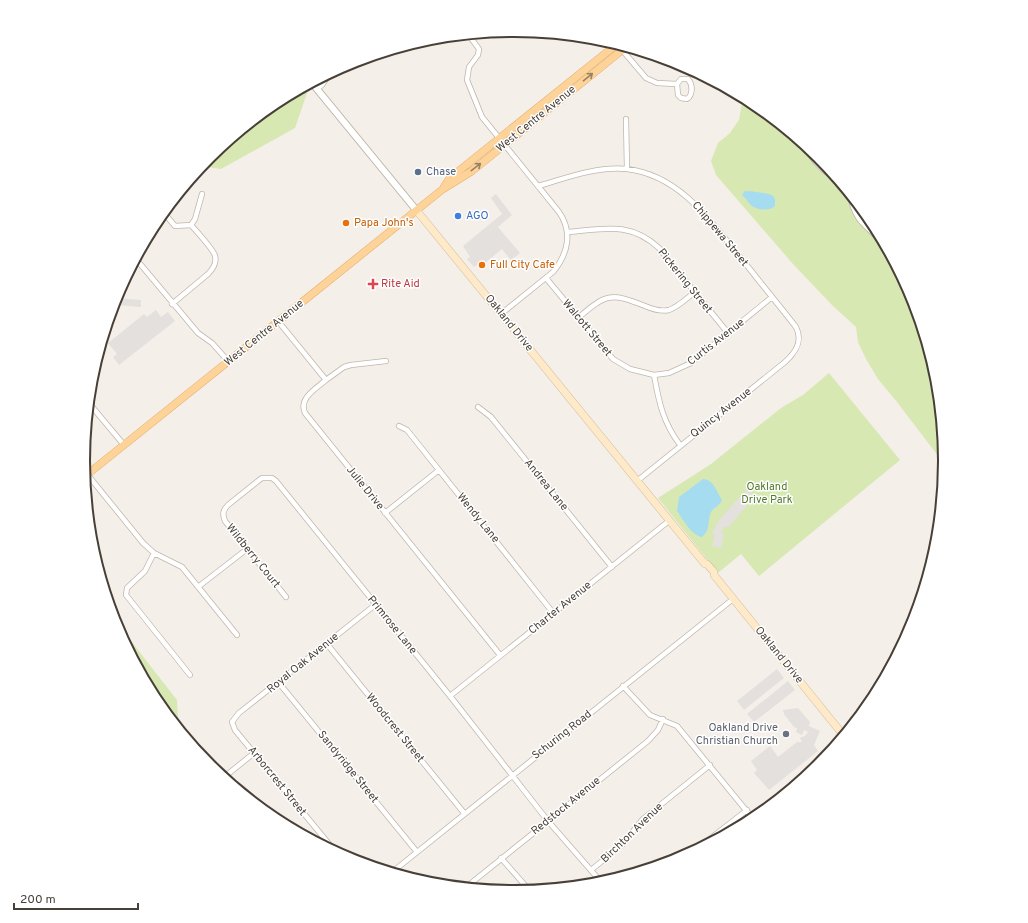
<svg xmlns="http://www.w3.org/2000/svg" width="1028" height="923" font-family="Overpass,sans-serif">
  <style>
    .green { fill: #d7e8b2 }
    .parking { fill: #e3e0dd }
    .water { fill: #a6dcf0 }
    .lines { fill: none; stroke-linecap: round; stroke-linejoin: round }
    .minor-casing { stroke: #c0b6ab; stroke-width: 6 }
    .tertiary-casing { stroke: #c0b6ab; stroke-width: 8 }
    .secondary-casing { stroke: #d4bc99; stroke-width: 8 }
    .primary-casing { stroke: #e3ae68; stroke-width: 8 }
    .minor { stroke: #fff; stroke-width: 4.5 }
    .tertiary { stroke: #fff; stroke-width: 6 }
    .secondary { stroke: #feeac9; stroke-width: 7 }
    .primary { stroke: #fdd399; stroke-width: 7 }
    .oneway { stroke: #998263 }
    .service-dot { fill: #5c6f8a; stroke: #fff; stroke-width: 1.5 }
    .shop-dot { fill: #3f7fe0; stroke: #fff; stroke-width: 1.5 }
    .food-dot { fill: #e8710a; stroke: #fff; stroke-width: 1.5 }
    .health-dot { fill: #e0444e; stroke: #fff; stroke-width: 1.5 }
    .worship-dot { fill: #6b7280; stroke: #fff; stroke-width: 1.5 }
    .labels { text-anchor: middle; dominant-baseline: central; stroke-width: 3; stroke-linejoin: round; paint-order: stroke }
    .street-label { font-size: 11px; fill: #483f37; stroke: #fff }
    .service-label { font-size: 11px; fill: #4e5e75; stroke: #fff; text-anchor: start }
    .shop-label { font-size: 11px; fill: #366cbe; stroke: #fff; text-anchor: start }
    .food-label { font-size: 11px; fill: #c56008; stroke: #fff; text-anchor: start }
    .health-label { font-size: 11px; fill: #be3a42; stroke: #fff; text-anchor: start }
    .park-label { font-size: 11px; fill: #537a2a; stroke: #fff }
    .worship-label { font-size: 11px; fill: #5b616d; stroke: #fff; text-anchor: end }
    .rim { fill: none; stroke: #483f37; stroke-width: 2 }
  </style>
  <rect width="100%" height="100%" fill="#f4efe9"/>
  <path class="green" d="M303,88L307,93L295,128L221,169L201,166L209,156L274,103Z
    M743,97L754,103L819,157L873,222L913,297L937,378L945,465L897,402L878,379L866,359L858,342L856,327L832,305L793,264L716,175L711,161L718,143L730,133L739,120Z
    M829,373L900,460L759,576L741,554L718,573L658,498L711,464L781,408L803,395Z
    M113,618L177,700L178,720L173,723L152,696L154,694L145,682L115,626Z
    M814,766L816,769L793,788L790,785Z"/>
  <path class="parking" d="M496,194L512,215L498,227L520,253L511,260L502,249L479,268L476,265L474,267L467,259L470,257L463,246L502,214L491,198Z
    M117,298L141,300V307L117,305Z
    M156,310L161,317L168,312L175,321L119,365L113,357L117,354L108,343L144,314L147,317Z
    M747,489L756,498L743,510L728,528L725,526L722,530L721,533L724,534L721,548L712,546L715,535L712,533L719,520Z
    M777,669L784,678L744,710L737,701Z
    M788,681L795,690L754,722L747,714Z
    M798,708L810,722L809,726L820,731L814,745L818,751L769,790L754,773L757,770L751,761L770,746L778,757L797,742H802L800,738L805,736L808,732L804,730L802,735L796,732L797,728L794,727L784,714L783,710Z"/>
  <path class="water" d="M745,191C750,191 767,193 772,195L775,199V206C769,212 754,210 749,203C747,201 747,199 745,198L742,195Z
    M703,479C714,480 716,491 722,500C720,506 714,507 711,512C707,521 711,530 702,537C691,535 683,519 677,511L679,497Z"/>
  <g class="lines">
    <g class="minor-casing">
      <path id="minor" d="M468,34L479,49L478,55L469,67L467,80L482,117L559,212C573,232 568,254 553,272L501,314
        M617,44L646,78L657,83L677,84L678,95L681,98L687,99C693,95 693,85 688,79H681L677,84
        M317,89L322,85L331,72
        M626,119L627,169
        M806,146C811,158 823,174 836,177
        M538,186C566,178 597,166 627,169C679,175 710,220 741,258C759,281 778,304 796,327C803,341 796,352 785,362L637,481
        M850,194C854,221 866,226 884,243
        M164,213L175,226L191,225
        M191,225L195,219L202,194
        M568,232C604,229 630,221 659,248L728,333
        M136,259L198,333L212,343L229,362
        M546,278L613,359L630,369L654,375L669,373L691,363L772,297
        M172,304L208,274C213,269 217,263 215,256C214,250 196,231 191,225
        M578,318C606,294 610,292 645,306C652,309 661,312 669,310C678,307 687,298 695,292
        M278,321L326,380C317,388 298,398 305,413L500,655
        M654,375C659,403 663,422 680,445
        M326,380L344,367L351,365L386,361
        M88,402L124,445
        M478,407L491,417L612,567
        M399,426L407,430L554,614
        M87,474L143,543L154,553L182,567L237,635
        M385,513L439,470
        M154,553L145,571L127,588L126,595L190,675
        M198,587L247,549
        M286,597L225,521C222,514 223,510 228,505L258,481L262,478H272L276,481L450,696L548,821L602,883
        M327,644L464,813
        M279,683L417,852
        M623,686L650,715L677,726L754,820
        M450,696L670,520
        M223,778L254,753
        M689,855L747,810
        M342,856L334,850L235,730L232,722L239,713L375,605
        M501,858L530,891
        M591,870L622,845L643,819L710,765
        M391,873L733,599
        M465,888L648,741L658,730L663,719"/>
    </g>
    <g class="tertiary-casing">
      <path id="tertiary" d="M312,83L417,211"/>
    </g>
    <g class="secondary-casing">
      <path id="secondary" d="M417,211L705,564H707L714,572V575L844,736"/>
    </g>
    <g class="primary-casing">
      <path id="primary" d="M444,187L450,178L617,44
        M84,477L443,189L472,171L626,47"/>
    </g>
    <use href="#minor" class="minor"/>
    <use href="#tertiary" class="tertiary"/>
    <use href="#secondary" class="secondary"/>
    <use href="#primary" class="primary"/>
  </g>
  <defs><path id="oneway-shaft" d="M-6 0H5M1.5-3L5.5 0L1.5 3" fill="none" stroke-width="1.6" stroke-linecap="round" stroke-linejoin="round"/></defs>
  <g class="oneway">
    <use href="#oneway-shaft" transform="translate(588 77) rotate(-39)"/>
    <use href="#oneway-shaft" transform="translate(476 167) rotate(-38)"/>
  </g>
  <circle class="service-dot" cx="418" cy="172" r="4"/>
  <circle class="shop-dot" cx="458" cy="216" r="4"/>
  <g class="food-dot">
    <circle cx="346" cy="223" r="4"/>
    <circle cx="482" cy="265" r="4"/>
  </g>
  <path class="health-dot" d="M371 278h4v4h4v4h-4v4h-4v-4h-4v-4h4z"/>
  <circle class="worship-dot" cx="786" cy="734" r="4"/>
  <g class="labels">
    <g class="street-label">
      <text transform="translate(536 119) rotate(-39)">West Centre Avenue</text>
      <text transform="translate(720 234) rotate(50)">Chippewa Street</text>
      <text transform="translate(685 281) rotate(51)">Pickering Street</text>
      <text transform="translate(509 323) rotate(51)">Oakland Drive</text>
      <text transform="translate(587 328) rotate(50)">Walcott Street</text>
      <text transform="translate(264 333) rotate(-39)">West Centre Avenue</text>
      <text transform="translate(716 342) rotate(-38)">Curtis Avenue</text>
      <text transform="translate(721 413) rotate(-38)">Quincy Avenue</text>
      <text transform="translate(546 485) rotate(51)">Andrea Lane</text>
      <text transform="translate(365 488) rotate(51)">Julie Drive</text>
      <text transform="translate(478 518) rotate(51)">Wendy Lane</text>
      <text transform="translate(253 556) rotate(51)">Wildberry Court</text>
      <text transform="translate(560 608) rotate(-39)">Charter Avenue</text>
      <text transform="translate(392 625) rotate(51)">Primrose Lane</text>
      <text transform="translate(779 655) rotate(51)">Oakland Drive</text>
      <text transform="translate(303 663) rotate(-39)">Royal Oak Avenue</text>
      <text transform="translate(395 728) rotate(51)">Woodcrest Street</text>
      <text transform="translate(562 735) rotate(-38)">Schuring Road</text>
      <text transform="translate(348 767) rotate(51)">Sandyridge Street</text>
      <text transform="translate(277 781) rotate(51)">Arborcrest Street</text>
      <text transform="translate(566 806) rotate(-39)">Redstock Avenue</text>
      <text transform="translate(632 833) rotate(-44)">Birchton Avenue</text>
    </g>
    <g class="service-label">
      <text x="426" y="172">Chase</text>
    </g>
    <g class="shop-label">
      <text x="466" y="216">AGO</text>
    </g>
    <g class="food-label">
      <text x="354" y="223">Papa John's</text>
      <text x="490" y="265">Full City Cafe</text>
    </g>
    <g class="health-label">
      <text x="381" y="284">Rite Aid</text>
    </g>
    <g class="park-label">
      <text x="767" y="487">Oakland<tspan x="767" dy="13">Drive Park</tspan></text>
    </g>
    <g class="worship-label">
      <text x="778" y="728">Oakland Drive<tspan x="778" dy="13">Christian Church</tspan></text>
    </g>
  </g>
  <path d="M0 0H1028V923H0ZM90 461a424 424 0 1 1 848 0a424 424 0 1 1-848 0Z" fill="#fff" fill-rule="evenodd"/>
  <path class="rim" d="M90 461a424 424 0 1 1 848 0a424 424 0 1 1-848 0Z"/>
  <path d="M14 903v6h124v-6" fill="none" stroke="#483f37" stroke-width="2"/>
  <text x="20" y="903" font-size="12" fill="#483f37" stroke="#ffffff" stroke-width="3" paint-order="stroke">200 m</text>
</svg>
